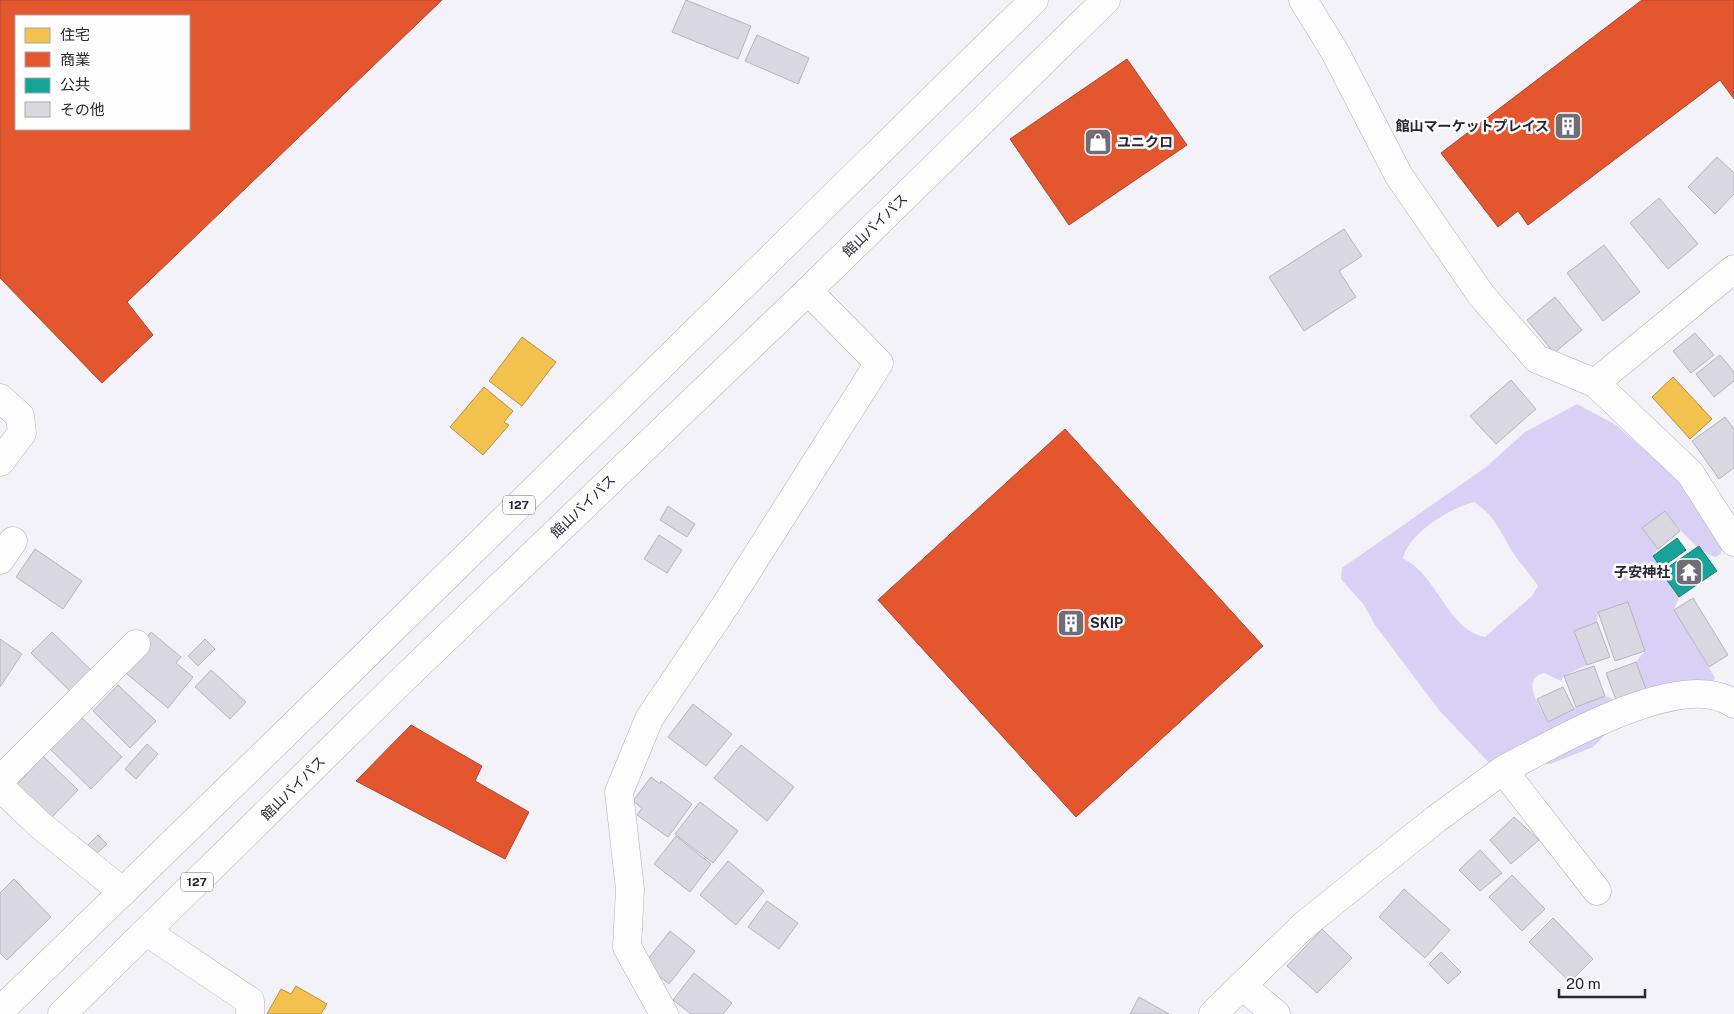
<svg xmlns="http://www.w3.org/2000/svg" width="1734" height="1014" font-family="'Public Sans','Noto Sans JP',sans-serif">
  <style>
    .green { fill: #d9d0f6; fill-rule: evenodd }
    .homes { fill: #f2c14e; stroke: #b69246 }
    .shops { fill: #e4572e; stroke: #ac4830; fill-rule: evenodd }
    .public { fill: #17a398; stroke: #1c7e7a }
    .building { fill: #d9d8e0; stroke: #b6b4bd }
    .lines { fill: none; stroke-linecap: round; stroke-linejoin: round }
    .minor-casing { stroke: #b3b1b9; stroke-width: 29 }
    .highway-casing { stroke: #b3b1b9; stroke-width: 29 }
    .minor { stroke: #fdfdfe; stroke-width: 28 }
    .highway { stroke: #fdfdfe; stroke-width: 28 }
    .labels { text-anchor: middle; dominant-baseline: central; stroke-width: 5; stroke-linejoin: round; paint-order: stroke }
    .shield { fill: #fdfdfd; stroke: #696670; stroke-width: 1 }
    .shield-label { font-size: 12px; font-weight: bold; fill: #292633 }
    .poi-label { font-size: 14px; font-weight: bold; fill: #292633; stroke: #fdfdfd; text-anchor: end }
    .street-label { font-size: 14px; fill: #292633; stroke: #fdfdfd }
  </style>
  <rect width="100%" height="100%" fill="#f3f2f8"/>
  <path class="green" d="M1577,404L1616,425L1691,491L1723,545L1721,553L1716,557C1699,553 1675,525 1665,511L1643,528L1658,549L1653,556L1679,597L1674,610L1715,678L1707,692L1680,710L1623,723L1607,733L1593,747L1573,755L1550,764H1518L1493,767L1439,710L1375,625L1364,605L1341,579L1342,568L1486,467L1525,432ZM1474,502C1496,517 1499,530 1512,551C1520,564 1530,573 1538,586L1532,596L1485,637C1453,631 1440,589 1418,569C1414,565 1408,561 1403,558C1409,533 1450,508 1474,502ZM1628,602L1645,651L1636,662L1646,689L1616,700L1605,696L1576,707L1548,722C1541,707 1519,680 1544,673L1561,681L1564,676L1587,665L1575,631L1597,622L1598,612Z"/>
  <path class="homes" d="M522,337L556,362L522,406L489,381Z
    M1673,377L1712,419L1690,439L1652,397Z
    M484,387L513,411L504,422L509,425L483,455L450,427Z
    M296,986L327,1004L321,1014H267L281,989L291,994Z"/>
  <path class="shops" d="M0,0H442L127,302L153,335L102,383L0,278ZM16,16H189V129H16Z
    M1642,0H1734V99L1720,80L1528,225L1518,211L1498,227L1441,153Z
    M1127,59L1187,145L1069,225L1010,139Z
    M1065,429L1263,646L1076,817L878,600Z
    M411,725L482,766L475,781L529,812L505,859L356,781Z"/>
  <path class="public" d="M1677,538L1686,550L1661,568L1653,556Z
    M1699,546L1717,571L1679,597L1661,572Z"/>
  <path class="building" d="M686,0L751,26L738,59L672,32Z
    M757,35L809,58L798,84L745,61Z
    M1717,157L1734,173V194L1715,214L1688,187Z
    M1659,198L1698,244L1668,269L1630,223Z
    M1344,229L1362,256L1339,271L1356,297L1304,331L1269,277Z
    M1604,245L1640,292L1603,321L1567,273Z
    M1555,297L1582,330L1554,353L1527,320Z
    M1695,333L1714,355L1691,373L1673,351Z
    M1720,355L1734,372V381L1714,397L1696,374Z
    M1511,380L1536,409L1496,444L1470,416Z
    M1725,417L1734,429V468L1719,479L1692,441Z
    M668,506L695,524L687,537L660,520Z
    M1665,511L1680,531L1658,549L1642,528Z
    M659,535L682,550L667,573L644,559Z
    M35,549L82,581L63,609L16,577Z
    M1693,598L1728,655L1709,667L1674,610Z
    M1628,602L1645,651L1615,661L1598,612Z
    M1597,622L1610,657L1587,665L1574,631Z
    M52,632L93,672L72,693L31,653Z
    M151,632L181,657L176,663L193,677L168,708L121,669Z
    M0,639L22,654L0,687Z
    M205,639L215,649L198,666L188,656Z
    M1636,662L1646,689L1616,700L1606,673Z
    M1594,666L1605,696L1576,707L1564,676Z
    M211,670L246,702L230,719L195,687Z
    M118,685L156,721L130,748L93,711Z
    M1563,687L1574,709L1548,722L1537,699Z
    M693,704L732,734L706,766L668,737Z
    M78,714L122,757L91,789L47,746Z
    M147,744L158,754L136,779L125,769Z
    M741,745L794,787L767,821L714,778Z
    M43,756L78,790L51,818L17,785Z
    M651,777L660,784L661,781L692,804L668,837L637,815L642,808L633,801Z
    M700,802L738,831L713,863L675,834Z
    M1514,817L1539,840L1511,864L1490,840Z
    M98,835L107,844L94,856L86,847Z
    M676,836L711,864L690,892L654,864Z
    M1480,850L1502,873L1480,891L1459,870Z
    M728,861L764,891L736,925L700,895Z
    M1512,875L1545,909L1522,931L1489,897Z
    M14,879L51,917L7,960L0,953V893Z
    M1404,889L1450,930L1425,958L1379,917Z
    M767,901L798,923L779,949L748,927Z
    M1553,918L1593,959L1570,982L1529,942Z
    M1322,929L1352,958L1317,993L1287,966Z
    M670,931L695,951L669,984L644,964Z
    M1441,952L1461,972L1448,984L1429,964Z
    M694,973L732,1003L723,1014H691L673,1000Z
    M1139,997L1169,1014H1130Z"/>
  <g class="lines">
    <g class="minor-casing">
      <path id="minor" d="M1303,0L1335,52L1399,176L1482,296L1537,359L1595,383L1690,473L1734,542
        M1595,383L1734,269
        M0,398L20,416L22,433L0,462
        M0,560L13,541
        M0,780L136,644
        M0,787L40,825L123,892
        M1597,891L1503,770C1552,745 1683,666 1734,704
        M147,932L250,1001V1014
        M1242,986L1276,1014
        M664,1014L627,947L630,889L619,792L649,719L725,606L879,363L808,291
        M1213,1014L1303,926L1436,819L1503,770"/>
    </g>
    <g class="highway-casing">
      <path id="highway" d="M0,1011L365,656L1034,0
        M62,1014L393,689L808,291L1106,0"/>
    </g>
    <use href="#minor" class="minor"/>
    <use href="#highway" class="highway"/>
  </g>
  <defs>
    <g id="building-square" transform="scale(1.4375)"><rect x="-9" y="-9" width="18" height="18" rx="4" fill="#706d78" stroke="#fdfdfd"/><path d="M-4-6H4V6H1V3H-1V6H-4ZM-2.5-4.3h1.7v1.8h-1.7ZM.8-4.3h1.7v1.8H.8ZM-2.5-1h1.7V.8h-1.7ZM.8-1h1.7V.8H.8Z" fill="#fff"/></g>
    <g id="shop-square" transform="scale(1.4375)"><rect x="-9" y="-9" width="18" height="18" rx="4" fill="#706d78" stroke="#fdfdfd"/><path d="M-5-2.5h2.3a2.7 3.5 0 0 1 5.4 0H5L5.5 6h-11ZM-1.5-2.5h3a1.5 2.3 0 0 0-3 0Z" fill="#fff"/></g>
    <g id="temple-square" transform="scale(1.4375)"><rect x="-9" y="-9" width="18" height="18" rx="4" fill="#706d78" stroke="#fdfdfd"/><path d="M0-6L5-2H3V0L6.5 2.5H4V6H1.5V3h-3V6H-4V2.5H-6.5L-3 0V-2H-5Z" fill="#fff"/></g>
  </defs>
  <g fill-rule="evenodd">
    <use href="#building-square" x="1568" y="126"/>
    <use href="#shop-square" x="1098" y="142"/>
    <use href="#temple-square" x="1689" y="572"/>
    <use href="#building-square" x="1071" y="623"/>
  </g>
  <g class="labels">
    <g class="shield">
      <rect x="503" y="495.5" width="32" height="19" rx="4"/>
      <rect x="181" y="872.5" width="32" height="19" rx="4"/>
    </g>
    <g class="shield-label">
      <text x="519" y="505">127</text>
      <text x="197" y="882">127</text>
    </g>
    <g class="poi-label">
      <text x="1549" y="126">館山マーケットプレイス</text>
      <text x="1117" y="142" text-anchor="start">ユニクロ</text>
      <text x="1670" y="572">子安神社</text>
      <text x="1090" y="623" text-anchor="start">SKIP</text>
    </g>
    <g class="street-label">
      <text transform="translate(875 225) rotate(-44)">館山バイパス</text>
      <text transform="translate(583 506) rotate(-44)">館山バイパス</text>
      <text transform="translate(293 788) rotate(-45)">館山バイパス</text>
    </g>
  </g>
  <rect x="15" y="15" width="175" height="115" fill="#fdfdfd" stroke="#a8a7ac"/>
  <rect x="25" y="28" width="25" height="15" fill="#f2c14e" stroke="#a8a7ac"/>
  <text x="60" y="40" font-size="15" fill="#292633">住宅</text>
  <rect x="25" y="52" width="25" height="15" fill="#e4572e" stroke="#a8a7ac"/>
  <text x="60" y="65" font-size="15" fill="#292633">商業</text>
  <rect x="25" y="78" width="25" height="15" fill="#17a398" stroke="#a8a7ac"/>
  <text x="60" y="90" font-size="15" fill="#292633">公共</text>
  <rect x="25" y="102" width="25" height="15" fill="#d9d8e0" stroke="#a8a7ac"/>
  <text x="60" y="115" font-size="15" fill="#292633">その他</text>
  <path d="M1559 989v8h86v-8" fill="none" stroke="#292633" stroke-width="2.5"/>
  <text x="1566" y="989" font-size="15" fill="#292633" stroke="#fdfdfd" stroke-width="4" paint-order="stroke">20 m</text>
</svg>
